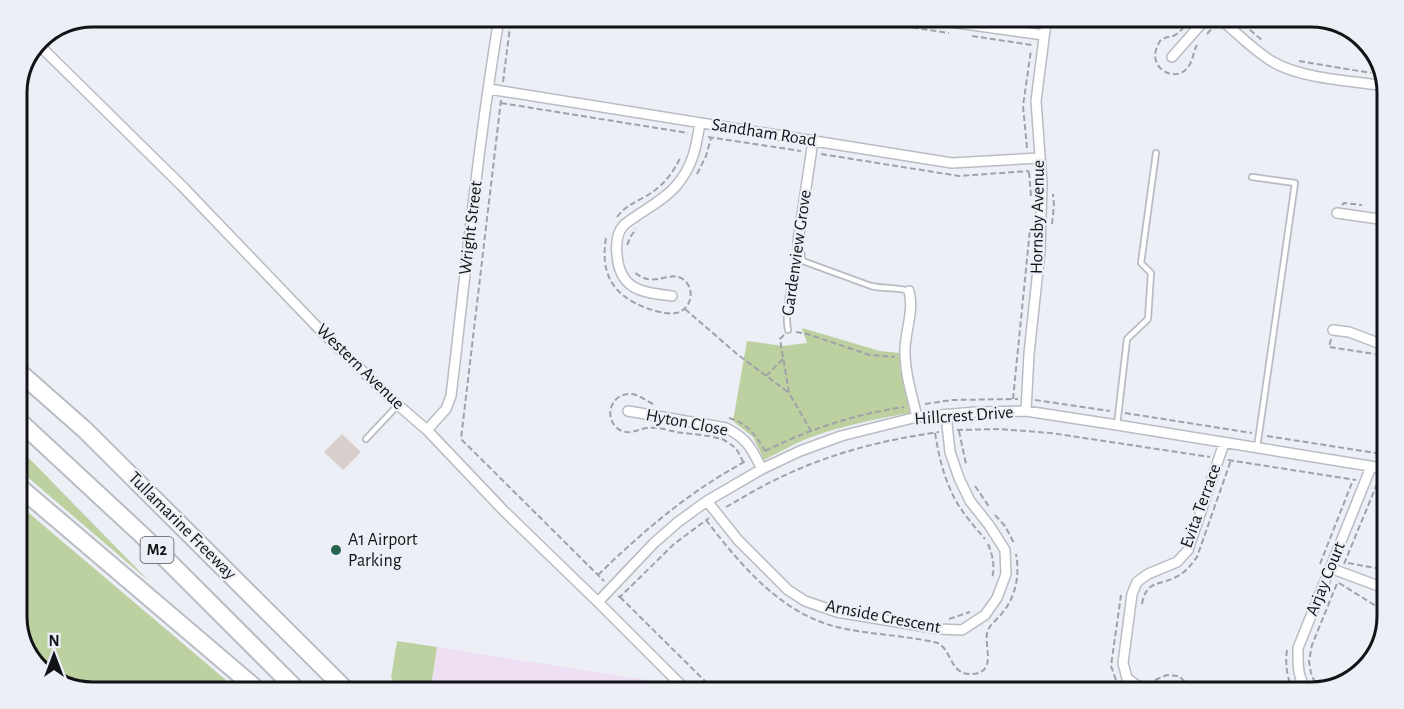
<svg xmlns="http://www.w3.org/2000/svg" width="1404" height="709" font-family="'Alegreya Sans',sans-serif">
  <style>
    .industrial { fill: #eedff2 }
    .green { fill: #bcd0a0 }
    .building { fill: #d8cfcd }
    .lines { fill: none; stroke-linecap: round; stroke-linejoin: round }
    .lane-casing { stroke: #b9bcc3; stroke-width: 8 }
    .street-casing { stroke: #b9bcc3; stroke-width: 12 }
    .highway-casing { stroke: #b9bcc3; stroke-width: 20 }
    .path { stroke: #a0a2a7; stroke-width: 2; stroke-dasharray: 6 3; stroke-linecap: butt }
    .lane { stroke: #fff; stroke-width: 4.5 }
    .street { stroke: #fff; stroke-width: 9 }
    .highway { stroke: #fff; stroke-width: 16 }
    .poi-dot { fill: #25634f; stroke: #eceff6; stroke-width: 2 }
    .labels { text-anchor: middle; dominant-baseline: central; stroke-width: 4.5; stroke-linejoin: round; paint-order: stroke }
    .shield { fill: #eceff6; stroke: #535559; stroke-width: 1.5 }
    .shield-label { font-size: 16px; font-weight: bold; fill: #121316 }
    .street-label { font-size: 18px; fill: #121316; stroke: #eceff6 }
    .poi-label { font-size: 18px; fill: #121316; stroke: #eceff6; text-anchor: start }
    .rim { fill: none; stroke: #121316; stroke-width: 3 }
  </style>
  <rect width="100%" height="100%" fill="#eceff6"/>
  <path class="industrial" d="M437,647L647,680L656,688L431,687Z"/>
  <path class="green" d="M802,328L880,351L900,353V368L910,413C875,419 840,426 806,439C792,445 778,453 764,460L753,437L733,421L747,341L783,346L807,343Z
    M17,446L149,581L17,468Z
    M17,503L233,686L59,685L30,659L17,622Z
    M397,641L437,647L431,687H399L391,678Z"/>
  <path class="building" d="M342,434L361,452L343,470L324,452Z"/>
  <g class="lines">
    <g class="lane-casing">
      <path id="lane" d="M1252,177L1295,183L1257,448
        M788,330C784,309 791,279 800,260L871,286C884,289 897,287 909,291
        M1117,425L1127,339L1148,319L1151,273L1141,263L1156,153
        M366,439L398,405"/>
    </g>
    <g class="street-casing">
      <path id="street" d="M950,22L1044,35
        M1225,23C1240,36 1256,52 1273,62C1302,79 1353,81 1387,86
        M37,43L183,187L323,333L398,405L427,430L504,511L598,602L685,689
        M1172,57L1202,23
        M489,89L952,163L1040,158
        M1337,213L1386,220
        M800,260L798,241L813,141
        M909,291C914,310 906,329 905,348C904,371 912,395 917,417
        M672,296C643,292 620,291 617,255C616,245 616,233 624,225C627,222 632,219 635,217C649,207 665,199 676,186C693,166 696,148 700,123
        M1333,330L1349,332L1378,343L1384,344
        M628,411L726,428C748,439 751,448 762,469
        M1026,411L1029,354L1040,251L1042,183L1036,101L1046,22
        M427,430L446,409L451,396C466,270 478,144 499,19
        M707,501L738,540L788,590L805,601L837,612L939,629L962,630L985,615L997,598L1006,574L1005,550L989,525L970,501L959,478L950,452L946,415
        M1330,568L1381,587
        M598,602L654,543L678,522L707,501L762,469L800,451L841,436L917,417L976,412L1026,411L1117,425L1382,468
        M1167,692L1139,687L1127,678L1123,663L1132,594L1137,582L1148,574L1177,562L1188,550L1224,443
        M1309,692C1297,681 1298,663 1298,648L1371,467"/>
    </g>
    <g class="highway-casing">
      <path id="highway" d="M17,370L85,430L343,687
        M17,419L143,536L293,686
        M17,485L253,686"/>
    </g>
    <path class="path" d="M868,21L949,33
      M1243,24L1263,41
      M1184,27C1181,30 1178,34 1173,36C1168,37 1164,37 1160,41C1158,44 1157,47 1156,50C1150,70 1177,83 1188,67C1193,61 1193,52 1197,45
      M1207,34L1214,26L1211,23
      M972,36L1032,45
      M1299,61L1371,73
      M503,82L511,19
      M501,100L461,439L604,581
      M501,103L688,133
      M708,137L801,151
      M1027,148L1023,106L1031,50
      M821,154L959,176L1029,171
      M1029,172L1031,196
      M697,174L706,156L711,138
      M1342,205L1344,203L1362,205
      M617,217C625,206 636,202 648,195C663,186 674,172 681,156
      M1052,224L1054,206L1053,194
      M606,238C600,275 613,296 649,309C657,311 668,315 676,313C691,310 696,290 684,280C669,268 655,291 633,271
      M627,245L631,236L636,229
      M685,309L737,354L789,393
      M796,332L807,334L870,355L895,357
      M784,335L780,339L789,393L811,431
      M1331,339L1329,347L1375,354
      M766,376L783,359
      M1013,399L1030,229
      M1035,400L1110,411
      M653,404C646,401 640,395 632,394C609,392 602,422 622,431C632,435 639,428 649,428C658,427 668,430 676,432C691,434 708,435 722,439C724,440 729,443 730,444C737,448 740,455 743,462
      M925,404L952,400L1018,399
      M1125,413L1252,433
      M729,418C747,423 756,435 765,451
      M957,430L999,429L1051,433L1210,457
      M959,431L966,464
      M935,433C939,457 944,479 956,501C964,515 975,527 985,539
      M1267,436L1382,454
      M765,451C809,429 856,414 904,407
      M1228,460L1356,480
      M975,486L990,508
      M726,507C742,498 758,488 775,480C827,454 882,440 939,432
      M995,515L1005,526L1014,543
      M706,520C740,564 780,613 837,627C870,635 905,635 938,643C952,651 950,673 969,674C1000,675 982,643 988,630C991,623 999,618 1003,612C1016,596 1020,574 1016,554
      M988,544C993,556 995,566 992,579
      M1348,563L1381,569
      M1320,564L1353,480
      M1344,564L1377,484
      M598,575C643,531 690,491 746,461
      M1339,583L1376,606L1380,608
      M618,596L620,597L674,544L709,518
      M620,597L713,689
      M1142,604C1146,580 1159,586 1176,577C1185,573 1191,565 1197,557L1231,460
      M949,619L970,612
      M1287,650C1285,664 1287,680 1294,692
      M1116,680L1111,666L1121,595
      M1155,680L1167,675L1179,676L1187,684L1189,692
      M1315,683L1311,673L1309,661L1312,645L1338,581
      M1284,692L1289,685"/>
    <use href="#lane" class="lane"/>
    <use href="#street" class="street"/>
    <use href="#highway" class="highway"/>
  </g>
  <circle class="poi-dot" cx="336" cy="550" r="6"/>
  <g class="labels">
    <rect class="shield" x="140.5" y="537" width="33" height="26" rx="4.5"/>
    <g class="shield-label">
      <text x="157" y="550">M2</text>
    </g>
    <g class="street-label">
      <text transform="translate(764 133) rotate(9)">Sandham Road</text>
      <text transform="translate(1038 217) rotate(-89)">Hornsby Avenue</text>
      <text transform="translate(471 228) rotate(-83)">Wright Street</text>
      <text transform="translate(797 253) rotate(-82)">Gardenview Grove</text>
      <text transform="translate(360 367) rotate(44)">Western Avenue</text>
      <text transform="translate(964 416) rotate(-4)">Hillcrest Drive</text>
      <text transform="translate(687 423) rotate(11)">Hyton Close</text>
      <text transform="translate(1201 506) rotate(-70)">Evita Terrace</text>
      <text transform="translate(182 526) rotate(45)">Tullamarine Freeway</text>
      <text transform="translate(1326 579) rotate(-68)">Arjay Court</text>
      <text transform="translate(883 617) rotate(11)">Arnside Crescent</text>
    </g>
    <g class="poi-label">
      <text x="348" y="540">A1 Airport<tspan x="348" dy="21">Parking</tspan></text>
    </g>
  </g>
  <path d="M0 0H1404V709H0ZM93 27H1311A66 66 0 0 1 1377 93V616A66 66 0 0 1 1311 682H93A66 66 0 0 1 27 616V93A66 66 0 0 1 93 27Z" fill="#eceff6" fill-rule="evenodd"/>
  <path class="rim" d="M93 27H1311A66 66 0 0 1 1377 93V616A66 66 0 0 1 1311 682H93A66 66 0 0 1 27 616V93A66 66 0 0 1 93 27Z"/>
  <g transform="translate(54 655)" stroke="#eceff6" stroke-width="4.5" paint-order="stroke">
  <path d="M0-4.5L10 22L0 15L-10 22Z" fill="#121316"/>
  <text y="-9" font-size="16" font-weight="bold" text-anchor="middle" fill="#121316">N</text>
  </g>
</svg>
